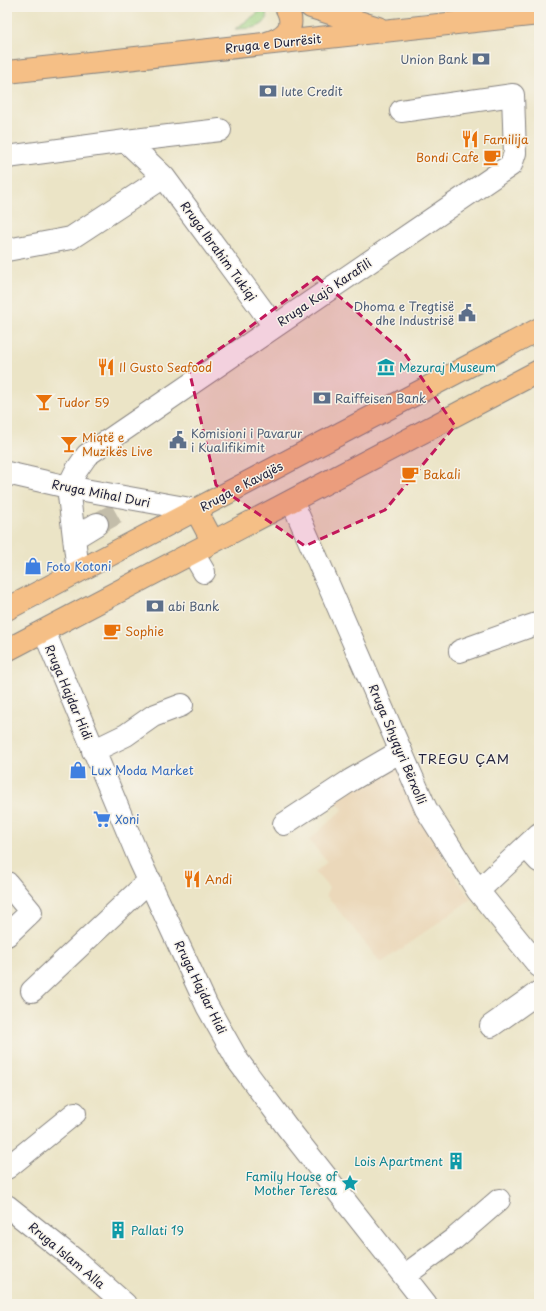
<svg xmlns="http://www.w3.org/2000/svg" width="546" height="1311" font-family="'Playpen Sans',sans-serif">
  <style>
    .built { fill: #ebd8ba }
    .green { fill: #9ed283; stroke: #607a5f }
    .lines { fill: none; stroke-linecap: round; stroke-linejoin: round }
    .minor-tunnel { stroke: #c3bdaa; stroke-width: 22; stroke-dasharray: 22 11; stroke-linecap: butt }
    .minor-casing { stroke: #868380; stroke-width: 24 }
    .major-casing { stroke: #868380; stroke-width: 24 }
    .minor { stroke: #fff; stroke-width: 22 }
    .major { stroke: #f5bf86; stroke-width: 22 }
    .marked { fill: #c2185b; fill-opacity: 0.2; stroke: #c2185b; stroke-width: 3; stroke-dasharray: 8 5; stroke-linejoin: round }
    .labels { text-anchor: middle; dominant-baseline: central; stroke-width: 3; stroke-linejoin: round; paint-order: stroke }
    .street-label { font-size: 12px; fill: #22223b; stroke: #f7f3e8 }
    .service-label { font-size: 12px; fill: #4e5e75; stroke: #f7f3e8; text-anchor: start }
    .food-label { font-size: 12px; fill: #c56008; stroke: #f7f3e8; text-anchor: start }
    .culture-label { font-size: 12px; fill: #0d838f; stroke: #f7f3e8; text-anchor: start }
    .shop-label { font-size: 12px; fill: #366cbe; stroke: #f7f3e8; text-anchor: start }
    .neighbourhood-label { font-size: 13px; letter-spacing: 1px; fill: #22223b; stroke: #f7f3e8 }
  </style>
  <rect width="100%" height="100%" fill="#f7f3e8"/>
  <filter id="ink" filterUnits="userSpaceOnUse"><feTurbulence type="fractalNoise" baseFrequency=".025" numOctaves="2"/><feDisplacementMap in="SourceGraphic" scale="8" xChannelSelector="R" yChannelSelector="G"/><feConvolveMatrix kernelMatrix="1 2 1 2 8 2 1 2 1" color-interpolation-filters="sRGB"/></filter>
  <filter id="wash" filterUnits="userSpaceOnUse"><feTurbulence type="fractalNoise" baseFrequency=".012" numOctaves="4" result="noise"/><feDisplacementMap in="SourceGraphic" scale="16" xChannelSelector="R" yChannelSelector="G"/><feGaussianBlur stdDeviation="0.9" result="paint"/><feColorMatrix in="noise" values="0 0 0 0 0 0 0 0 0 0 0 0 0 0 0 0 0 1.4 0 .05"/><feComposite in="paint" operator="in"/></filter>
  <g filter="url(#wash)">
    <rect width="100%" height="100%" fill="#ebe4c6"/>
    <path class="built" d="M393,758L429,835L443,848L442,855L458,881L471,899L381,963L326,895L329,888L315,872L327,862L309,840L343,809L335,801Z
      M100,1294L111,1304H90Z"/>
    <path class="green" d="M265,8L267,18C262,30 246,28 235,29Z"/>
  </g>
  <g filter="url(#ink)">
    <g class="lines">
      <path class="minor-tunnel" d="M97,524L126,508"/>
      <g class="minor-casing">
        <path id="minor" d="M126,141L164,177L274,326
          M7,157L126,141L220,130
          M7,250L71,238L164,177
          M7,473L68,487L196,510
          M292,501L426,809L478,891L539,966
          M74,538L97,524
          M193,553L204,572
          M78,571L68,487L76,471L87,455L511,165L515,153L513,95L401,111
          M44,631L140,861L207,1006L238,1061L287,1127L426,1304
          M460,651L539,623
          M93,751L126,735L153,716L182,705
          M284,824L351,780L401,751
          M526,847L539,861
          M7,883L31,912L7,935
          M478,891L539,834
          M32,991L150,880
          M491,1026L539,992
          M7,1168L75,1113
          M7,1206L75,1260L125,1304
          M404,1276L454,1239L499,1200"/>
      </g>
      <g class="major-casing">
        <path id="major" d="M311,7L378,28
          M267,43C286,37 297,27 286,7
          M7,72L539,14
          M196,510L213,542
          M7,609L539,329
          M7,650L539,371"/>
      </g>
      <use href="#minor" class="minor"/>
      <use href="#major" class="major"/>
    </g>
  </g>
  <path class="marked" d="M317,277L405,354L455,426L385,510L305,546L216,485L189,370L235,338Z"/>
  <defs>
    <g id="bank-bare" transform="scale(1.38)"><path d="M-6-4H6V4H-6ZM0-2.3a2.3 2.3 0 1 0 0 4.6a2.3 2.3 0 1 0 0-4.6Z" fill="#5c6f8a" stroke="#f7f3e8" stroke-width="2.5" paint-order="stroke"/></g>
    <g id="restaurant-bare" transform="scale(1.38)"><path d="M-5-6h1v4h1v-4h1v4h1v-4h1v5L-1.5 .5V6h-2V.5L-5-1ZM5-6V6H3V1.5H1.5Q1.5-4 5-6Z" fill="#e8710a" stroke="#f7f3e8" stroke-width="2.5" paint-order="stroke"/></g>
    <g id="cafe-bare" transform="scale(1.38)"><path d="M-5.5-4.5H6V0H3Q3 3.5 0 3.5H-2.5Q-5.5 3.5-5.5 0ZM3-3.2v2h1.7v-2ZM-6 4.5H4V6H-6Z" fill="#e8710a" stroke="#f7f3e8" stroke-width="2.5" paint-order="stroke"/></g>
    <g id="civic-bare" transform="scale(1.38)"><path d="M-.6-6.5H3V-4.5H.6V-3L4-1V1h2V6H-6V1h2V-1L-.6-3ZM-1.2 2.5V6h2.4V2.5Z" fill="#5c6f8a" stroke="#f7f3e8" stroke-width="2.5" paint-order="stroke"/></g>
    <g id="museum-bare" transform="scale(1.38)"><path d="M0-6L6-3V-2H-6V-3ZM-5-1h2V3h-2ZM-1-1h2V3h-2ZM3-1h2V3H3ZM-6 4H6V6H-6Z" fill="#0f9aa8" stroke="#f7f3e8" stroke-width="2.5" paint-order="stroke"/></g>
    <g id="bar-bare" transform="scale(1.38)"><path d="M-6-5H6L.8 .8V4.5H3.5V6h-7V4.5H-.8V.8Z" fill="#e8710a" stroke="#f7f3e8" stroke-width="2.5" paint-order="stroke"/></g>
    <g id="shop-bare" transform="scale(1.38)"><path d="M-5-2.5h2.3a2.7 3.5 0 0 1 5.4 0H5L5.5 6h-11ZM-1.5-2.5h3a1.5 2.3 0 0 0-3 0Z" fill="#3f7fe0" stroke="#f7f3e8" stroke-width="2.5" paint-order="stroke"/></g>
    <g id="supermarket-bare" transform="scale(1.38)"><path d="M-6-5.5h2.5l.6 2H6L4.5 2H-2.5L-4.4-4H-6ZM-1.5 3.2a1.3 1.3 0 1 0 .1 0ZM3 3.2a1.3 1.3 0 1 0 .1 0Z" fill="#3f7fe0" stroke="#f7f3e8" stroke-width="2.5" paint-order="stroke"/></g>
    <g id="building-bare" transform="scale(1.38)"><path d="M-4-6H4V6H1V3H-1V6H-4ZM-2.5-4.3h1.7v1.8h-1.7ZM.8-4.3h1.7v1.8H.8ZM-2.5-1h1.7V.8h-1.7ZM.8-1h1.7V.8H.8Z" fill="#0f9aa8" stroke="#f7f3e8" stroke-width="2.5" paint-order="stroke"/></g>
    <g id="sight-bare" transform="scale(1.38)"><path d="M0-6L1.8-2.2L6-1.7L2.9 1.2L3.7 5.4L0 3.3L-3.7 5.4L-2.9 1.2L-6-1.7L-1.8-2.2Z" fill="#0f9aa8" stroke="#f7f3e8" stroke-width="2.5" paint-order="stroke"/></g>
  </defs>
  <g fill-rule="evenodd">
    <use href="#bank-bare" x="481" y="59"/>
    <use href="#bank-bare" x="268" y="91"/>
    <use href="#restaurant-bare" x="470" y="139"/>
    <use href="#cafe-bare" x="492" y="157"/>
    <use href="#civic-bare" x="467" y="313"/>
    <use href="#restaurant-bare" x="106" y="367"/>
    <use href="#museum-bare" x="386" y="367"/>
    <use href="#bank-bare" x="322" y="398"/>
    <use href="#bar-bare" x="44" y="402"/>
    <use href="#civic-bare" x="178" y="440"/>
    <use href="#bar-bare" x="69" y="444"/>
    <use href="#cafe-bare" x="410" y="474"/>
    <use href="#shop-bare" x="33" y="566"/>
    <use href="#bank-bare" x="155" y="606"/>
    <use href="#cafe-bare" x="112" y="631"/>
    <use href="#shop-bare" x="78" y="770"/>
    <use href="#supermarket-bare" x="102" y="819"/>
    <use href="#restaurant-bare" x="192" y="879"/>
    <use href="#building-bare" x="456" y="1161"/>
    <use href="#sight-bare" x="350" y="1183"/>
    <use href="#building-bare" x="118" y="1230"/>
  </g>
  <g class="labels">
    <g class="street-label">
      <text transform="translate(273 43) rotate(-6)">Rruga e Durrësit</text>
      <text transform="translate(219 251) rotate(54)">Rruga Ibrahim Tukiqi</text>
      <text transform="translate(324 292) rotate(-34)">Rruga Kajo Karafili</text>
      <text transform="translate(241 486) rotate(-28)">Rruga e Kavajës</text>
      <text transform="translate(101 493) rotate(11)">Rruga Mihal Duri</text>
      <text transform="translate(69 692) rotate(67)">Rruga Hajdar Hidi</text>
      <text transform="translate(398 744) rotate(67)">Rruga Shyqyri Bërxolli</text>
      <text transform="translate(201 987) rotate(64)">Rruga Hajdar Hidi</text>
      <text transform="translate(67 1255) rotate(40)">Rruga Islam Alla</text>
    </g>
    <g class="service-label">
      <text x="468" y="59" text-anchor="end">Union Bank</text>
      <text x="281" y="91">Iute Credit</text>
      <text x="454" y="306" text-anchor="end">Dhoma e Tregtisë<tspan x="454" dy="14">dhe Industrisë</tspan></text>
      <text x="335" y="398">Raiffeisen Bank</text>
      <text x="191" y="433">Komisioni i Pavarur<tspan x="191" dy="14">i Kualifikimit</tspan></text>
      <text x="168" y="606">abi Bank</text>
    </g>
    <g class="food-label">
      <text x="483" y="139">Familija</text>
      <text x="479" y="157" text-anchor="end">Bondi Cafe</text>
      <text x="119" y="367">Il Gusto Seafood</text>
      <text x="57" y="402">Tudor 59</text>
      <text x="82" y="437">Miqtë e<tspan x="82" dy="14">Muzikës Live</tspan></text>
      <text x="423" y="474">Bakali</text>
      <text x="125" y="631">Sophie</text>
      <text x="205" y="879">Andi</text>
    </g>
    <g class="culture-label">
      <text x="399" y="367">Mezuraj Museum</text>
      <text x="443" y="1161" text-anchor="end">Lois Apartment</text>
      <text x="337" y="1176" text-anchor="end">Family House of<tspan x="337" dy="14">Mother Teresa</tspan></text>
      <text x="131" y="1230">Pallati 19</text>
    </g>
    <g class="shop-label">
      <text x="46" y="566">Foto Kotoni</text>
      <text x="91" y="770">Lux Moda Market</text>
      <text x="115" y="819">Xoni</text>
    </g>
    <g class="neighbourhood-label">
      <text x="464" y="758">TREGU ÇAM</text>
    </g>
  </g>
  <rect width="546" height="1311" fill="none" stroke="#f7f3e8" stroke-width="24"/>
</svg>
